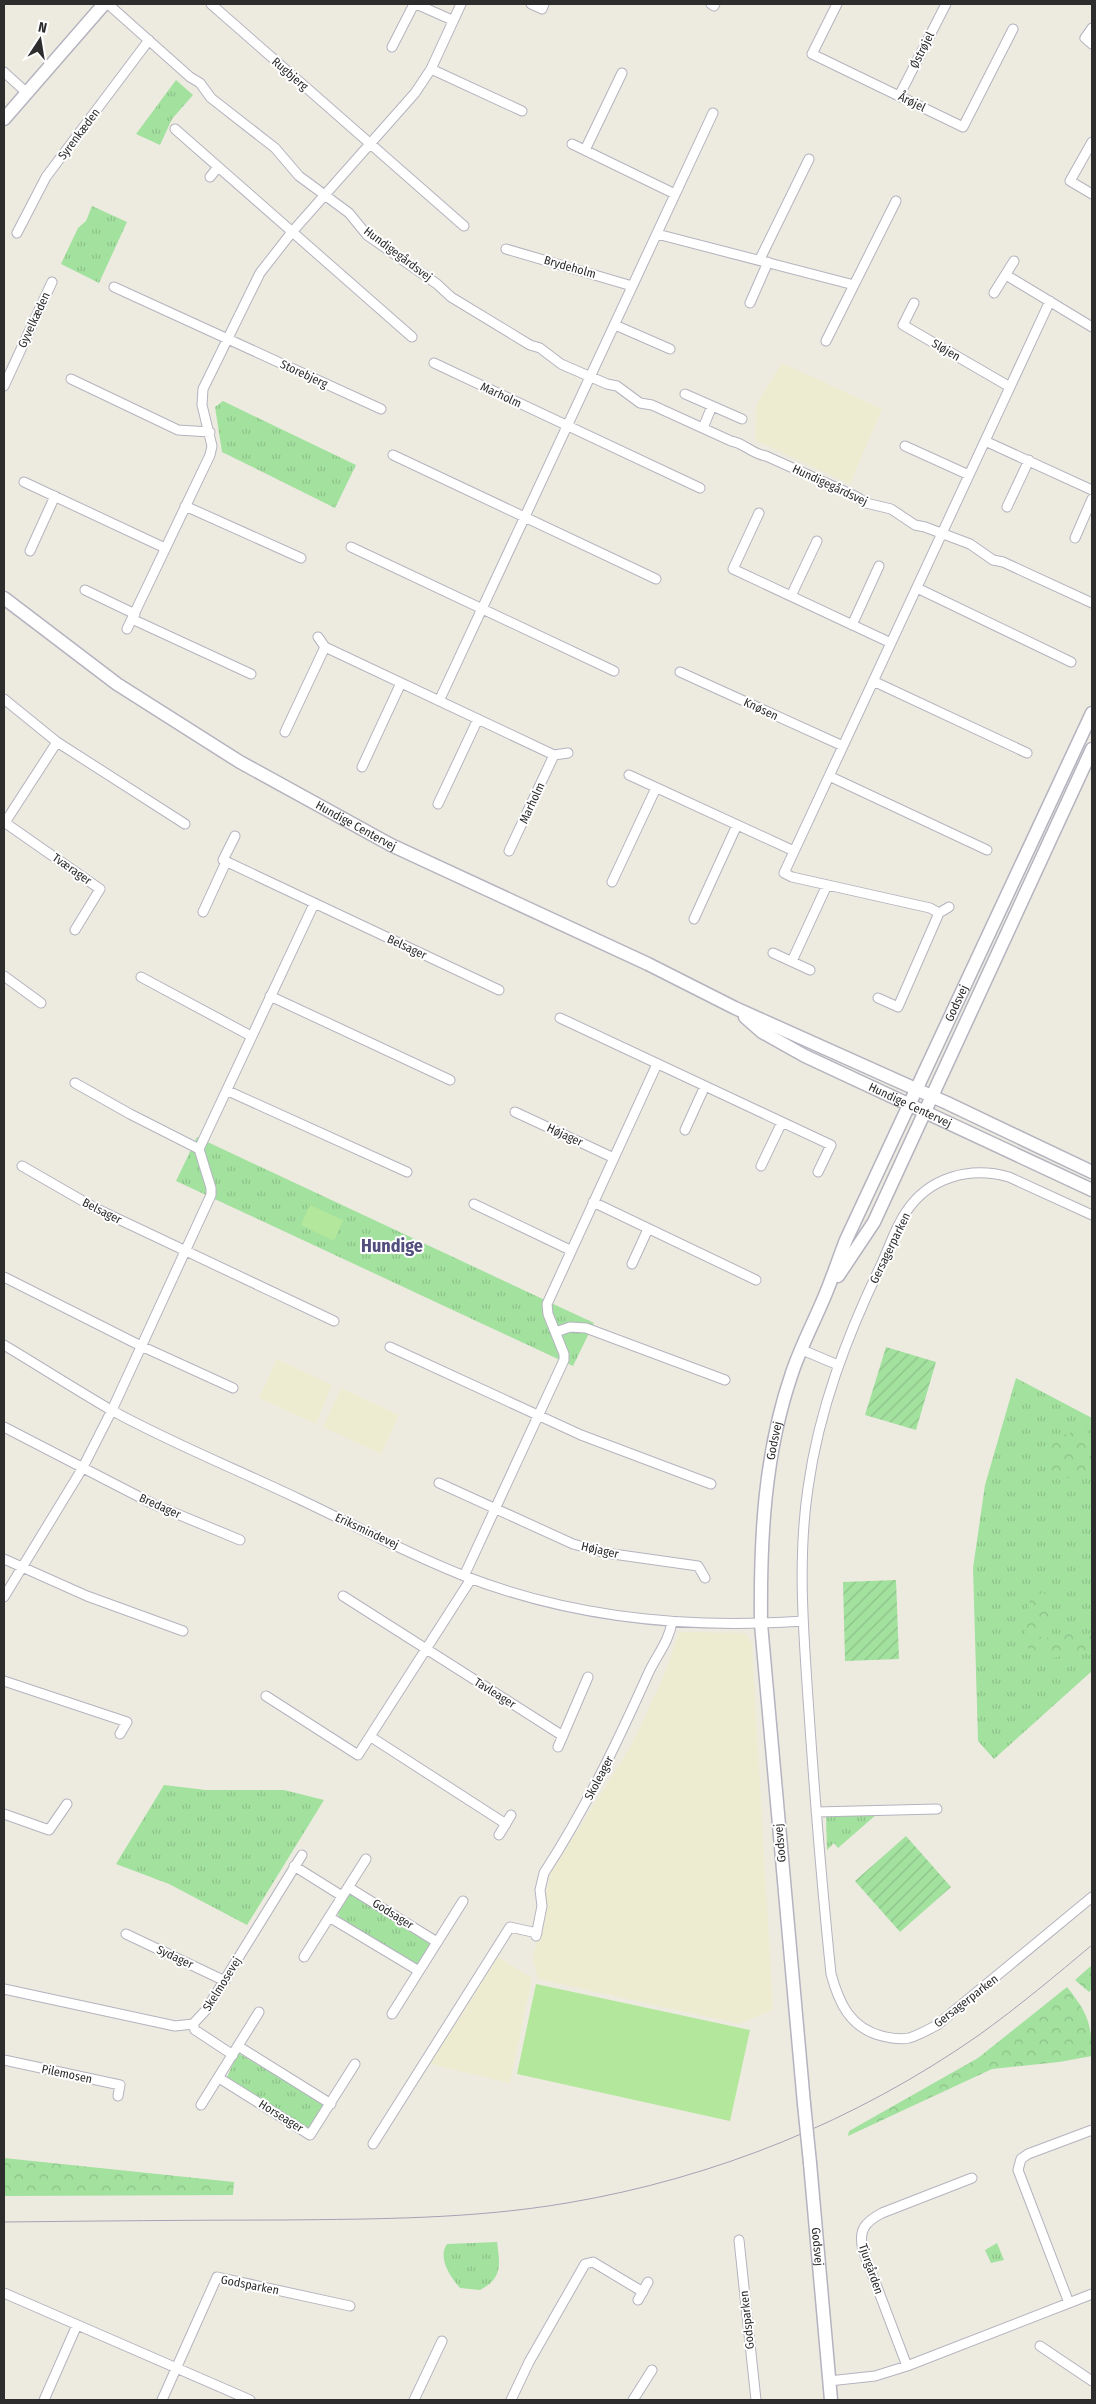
<svg xmlns="http://www.w3.org/2000/svg" width="1096" height="2404" font-family="'Fira Sans Condensed',sans-serif">
  <style>
    .education { fill: #eeecd0 }
    .grass { fill: url(#grass-tufts) }
    .forest { fill: url(#forest-crowns) }
    .garden { fill: url(#garden-furrows) }
    .pitch { fill: #b2e79c }
    .lines { fill: none; stroke-linecap: round; stroke-linejoin: round }
    .street-casing { stroke: #b4b3bf; stroke-width: 11 }
    .secondary-casing { stroke: #b4b3bf; stroke-width: 15 }
    .street { stroke: #fff; stroke-width: 9 }
    .secondary { stroke: #fff; stroke-width: 12 }
    .tram { stroke: #a5a2b6; stroke-width: 1 }
    .secondary-bridge-casing { stroke: #b4b3bf; stroke-width: 15; stroke-linecap: butt }
    .secondary-bridge { stroke: #fff; stroke-width: 12 }
    .labels { text-anchor: middle; dominant-baseline: central; stroke-width: 4; stroke-linejoin: round; paint-order: stroke }
    .street-label { font-size: 12px; fill: #2d2d2d; stroke: #fff }
    .district-label { font-size: 18px; font-weight: bold; fill: #534f7c; stroke: #fff }
  </style>
  <defs>
    <pattern id="grass-tufts" width="24" height="20" patternUnits="userSpaceOnUse" patternTransform="scale(1.25)"><rect width="24" height="20" fill="#a3e19f"/><path d="M3 7l-1-3M5 7V3M7 7l1-3M15 17l-1-3M17 17v-4M19 17l1-3" fill="none" stroke="#8dc189"/></pattern>
    <pattern id="forest-crowns" width="20" height="18" patternUnits="userSpaceOnUse" patternTransform="scale(1.25)"><rect width="20" height="18" fill="#a3e19f"/><path d="M2 6a3 3 0 1 1 6 0M12 15a3 3 0 1 1 6 0" fill="none" stroke="#8dc189"/></pattern>
    <pattern id="garden-furrows" width="10" height="10" patternUnits="userSpaceOnUse" patternTransform="scale(1.25)"><rect width="10" height="10" fill="#a3e19f"/><path d="M-1 1l2-2M0 10L10 0M9 11l2-2" fill="none" stroke="#8dc189"/></pattern>
  </defs>
  <rect width="100%" height="100%" fill="#edebe0"/>
  <path class="education" d="M782,363L882,409L850,484L755,440L756,405Z
    M277,1359L332,1385L316,1424L259,1398Z
    M341,1388L399,1415L381,1454L323,1427Z
    M679,1632L745,1633L752,1643L773,2010L739,2024L538,1979L533,1959L550,1874L631,1746L663,1678Z
    M498,1957L532,1978L510,2083L430,2064Z"/>
  <path class="grass" d="M176,80L193,95L172,119L160,145L136,134Z
    M92,206L127,222L99,283L61,264L78,228L86,221Z
    M223,401L356,465L335,508L222,452L215,407Z
    M197,1137L594,1323L573,1366L176,1181Z
    M1016,1378L1092,1418V1671L994,1759L978,1741L973,1568L985,1485Z
    M164,1785L206,1790H284L324,1800L247,1925L169,1884L116,1864Z
    M877,1814L838,1848L834,1843L827,1850L826,1817Z
    M353,1894L430,1942C429,1951 423,1961 415,1965L339,1917L338,1913L347,1896Z
    M238,2053L323,2103L324,2107L311,2127H306L226,2079Z
    M497,2242C500,2264 503,2278 480,2290L460,2288C451,2278 437,2258 447,2244Z
    M997,2243L1004,2260L991,2263L985,2250Z"/>
  <path class="forest" d="M1085,1427L1092,1439V1474L1051,1480L1048,1441Z
    M1031,1591L1044,1593C1054,1615 1052,1618 1034,1632L1043,1639C1061,1634 1074,1632 1092,1636V1649L1053,1658L1035,1655L1024,1644Z
    M1092,1965V1989L1089,1992L1075,1980Z
    M1067,1987C1087,2012 1092,2023 1092,2056L1059,2062L992,2069L848,2136L849,2131L978,2058Z
    M4,2158L234,2182L233,2195L4,2196Z"/>
  <path class="garden" d="M886,1347L936,1362L916,1430L865,1415Z
    M896,1580L899,1659L845,1661L843,1582Z
    M906,1836L951,1887L900,1932L855,1881Z"/>
  <path class="pitch" d="M310,1205L343,1220L334,1241L301,1225Z
    M536,1984L750,2030L730,2121L517,2074Z"/>
  <g class="lines">
    <g class="street-casing">
      <path id="street" d="M108,4L190,77L200,83L211,98L275,148L299,176L349,213L367,235L437,284L451,297L530,345L540,348L561,364L607,384L617,386L640,403L652,405L731,441C744,443 752,454 766,456L855,496L866,503L891,509L915,525L925,527L970,544L993,560L1003,562L1092,603
        M211,4L464,226
        M416,4L452,20
        M531,4L542,9L544,4
        M711,4L714,6L715,4
        M837,4L812,54L963,127L1013,29
        M1092,28L1085,38L1092,44
        M392,47L414,4
        M431,69L522,111
        M4,72L27,93
        M899,96L946,4
        M175,129L412,337
        M1092,142L1070,181L1092,194
        M572,144L675,194
        M585,150L622,73
        M210,177L218,167
        M17,233L46,177L149,40
        M657,234L854,285
        M506,249L632,286
        M760,259L809,159
        M1006,275L1092,327
        M114,287L381,409
        M994,293L1014,261
        M750,303L768,262
        M914,303L903,325L1010,387
        M615,325L670,349
        M826,341L896,201
        M434,363L700,488
        M71,379L178,430L210,432
        M4,386L52,282
        M685,394L742,419
        M703,428L712,406
        M985,441L1092,490
        M905,446L969,475
        M393,455L656,579
        M24,482L165,548
        M185,506L301,558
        M1007,507L1029,460
        M759,513L733,569L891,643
        M1075,538L1092,499
        M351,547L614,671
        M30,551L55,496
        M917,588L1071,662
        M85,590L135,614
        M791,596L817,541
        M132,619L251,674
        M852,625L879,566
        M127,629L210,455L212,446L202,405L203,389L260,273L292,232L415,93L431,69L461,4
        M318,637L325,647
        M680,672L843,746
        M873,681L1027,753
        M4,699L57,742L185,824
        M439,701L713,113
        M285,732L325,647L554,755L509,851
        M554,755L568,753
        M362,767L401,683
        M629,775L794,851
        M829,776L987,850
        M438,804L478,719
        M4,822L100,889L75,930
        M4,824L57,742
        M235,836L223,860L499,990
        M612,882L656,788
        M203,912L226,862
        M939,913L949,907
        M694,919L737,825
        M773,953L810,970
        M792,961L827,885
        M4,976L41,1003
        M141,977L251,1036
        M270,996L450,1080
        M878,998L898,1007L939,913L930,908L792,877L784,873L1050,301
        M560,1018L831,1145L818,1172
        M75,1083L130,1114L199,1149
        M228,1091L407,1172
        M515,1112L614,1158
        M685,1130L705,1086
        M22,1166L95,1208L334,1321
        M761,1166L782,1122
        M593,1202L756,1280
        M474,1204L570,1250
        M1092,1215L1009,1177C970,1166 929,1177 906,1212C895,1228 889,1248 881,1265C847,1336 819,1409 808,1488C797,1562 804,1638 809,1713C815,1800 822,1887 831,1974C839,2003 850,2028 882,2036C890,2038 900,2040 909,2038C919,2035 928,2030 937,2025L1092,1897
        M632,1264L648,1229
        M4,1277L141,1346L233,1388
        M556,1332L570,1327L586,1328L725,1380
        M4,1345C39,1366 75,1389 111,1410C171,1443 236,1469 299,1499C354,1525 410,1555 467,1577C574,1618 690,1629 803,1621
        M390,1347L581,1435L711,1484
        M800,1349L838,1365
        M4,1427L153,1504L240,1540
        M439,1483L573,1544L606,1553L698,1566L705,1578
        M4,1559L87,1596L183,1631
        M464,1576L564,1360V1354L548,1314L547,1304L657,1064
        M343,1596L563,1736
        M4,1597L82,1469L112,1410L211,1195V1188L199,1149L314,904
        M4,1681L127,1722L120,1734
        M266,1696L358,1755L471,1579
        M371,1737L506,1824
        M558,1747L588,1677
        M816,1812L937,1809
        M4,1814L49,1830L67,1804
        M499,1835L511,1815
        M294,1866L342,1896
        M348,1887L437,1942
        M329,1917L419,1971
        M126,1934L225,1981
        M536,1936L542,1906L540,1890L544,1873C585,1810 617,1743 648,1674C656,1656 669,1642 672,1622
        M304,1957L366,1859
        M4,1989L175,2026L193,2024L206,2010L302,1855
        M392,2014L463,1901
        M193,2024L195,2030L233,2055
        M238,2046L331,2104
        M4,2060L120,2085L118,2096
        M219,2078L310,2135L355,2064
        M201,2105L259,2012
        M373,2144L510,1927L537,1933
        M739,2240L756,2400
        M4,2293L250,2400
        M638,2300L648,2282
        M1069,2303L1018,2170L1021,2159L1028,2154L1092,2130
        M1040,2346L1092,2381
        M907,2366L863,2250C858,2230 865,2222 882,2213L972,2178
        M829,2381L875,2376L907,2366L1092,2294
        M44,2400L77,2325
        M162,2400L217,2277L350,2306
        M414,2400L442,2341
        M511,2400L529,2362L585,2264L593,2262L643,2292
        M633,2400L652,2370"/>
    </g>
    <g class="secondary-casing">
      <g id="secondary">
        <path d="M4,119L104,4"/>
        <path id="s1" d="M4,598L117,684L240,762L391,845L648,964L735,1008L947,1103L1092,1172"/>
        <path id="s2" d="M745,1017L762,1032L805,1056L1092,1190"/>
        <path d="M838,1276L874,1222L1092,749"/>
        <path id="s3" d="M804,2104L761,1624C760,1540 764,1454 792,1373C801,1346 815,1320 826,1293C833,1276 839,1258 846,1240L1092,713"/>
        <path id="s4" d="M810,2163L831,2400"/>
      </g>
    </g>
    <use href="#street" class="street"/>
    <use href="#secondary" class="secondary"/>
    <path class="tram" d="M4,2222C97,2221 190,2220 283,2220C378,2219 473,2219 567,2203C715,2178 856,2121 979,2035C1018,2007 1055,1976 1092,1945"/>
    <g class="secondary-bridge-casing">
      <path id="secondary-bridge" d="M804,2104L810,2163"/>
    </g>
    <use href="#secondary-bridge" class="secondary-bridge"/>
  </g>
  <g class="labels">
    <g class="street-label">
      <text transform="translate(922 50) rotate(-63)">Østrøjel</text>
      <text transform="translate(290 74) rotate(41)">Rugbjerg</text>
      <text transform="translate(912 102) rotate(26)">Årøjel</text>
      <text transform="translate(79 134) rotate(-53)">Syrenkæden</text>
      <text transform="translate(398 254) rotate(37)">Hundigegårdsvej</text>
      <text transform="translate(570 267) rotate(16)">Brydeholm</text>
      <text transform="translate(34 320) rotate(-65)">Gyvelkæden</text>
      <text transform="translate(946 350) rotate(30)">Sløjen</text>
      <text transform="translate(304 374) rotate(25)">Storebjerg</text>
      <text transform="translate(501 395) rotate(25)">Marholm</text>
      <text transform="translate(830 485) rotate(25)">Hundigegårdsvej</text>
      <text transform="translate(761 709) rotate(25)">Knøsen</text>
      <text transform="translate(532 803) rotate(-65)">Marholm</text>
      <text stroke="none"><textPath href="#s1" startOffset="420">Hundige Centervej</textPath></text>
      <text transform="translate(72 869) rotate(35)">Tværager</text>
      <text transform="translate(407 947) rotate(25)">Belsager</text>
      <text stroke="none"><textPath href="#s3" startOffset="1141">Godsvej</textPath></text>
      <text stroke="none"><textPath href="#s2" startOffset="188">Hundige Centervej</textPath></text>
      <text transform="translate(565 1135) rotate(25)">Højager</text>
      <text transform="translate(102 1211) rotate(27)">Belsager</text>
      <text transform="translate(890 1248) rotate(-64)">Gersagerparken</text>
      <text stroke="none"><textPath href="#s3" startOffset="666">Godsvej</textPath></text>
      <text transform="translate(160 1506) rotate(24)">Bredager</text>
      <text transform="translate(367 1531) rotate(25)">Eriksmindevej</text>
      <text transform="translate(600 1550) rotate(13)">Højager</text>
      <text transform="translate(495 1693) rotate(32)">Tavleager</text>
      <text transform="translate(599 1778) rotate(-62)">Skoleager</text>
      <text transform="translate(780 1843) rotate(-95)">Godsvej</text>
      <text transform="translate(393 1914) rotate(32)">Godsager</text>
      <text transform="translate(175 1957) rotate(25)">Sydager</text>
      <text transform="translate(222 1984) rotate(-58)">Skelmosevej</text>
      <text transform="translate(966 2001) rotate(-38)">Gersagerparken</text>
      <text transform="translate(67 2074) rotate(12)">Pilemosen</text>
      <text transform="translate(281 2116) rotate(32)">Horseager</text>
      <text stroke="none"><textPath href="#s4" startOffset="84">Godsvej</textPath></text>
      <text transform="translate(871 2269) rotate(71)">Tjurgården</text>
      <text transform="translate(250 2285) rotate(11)">Godsparken</text>
      <text transform="translate(747 2320) rotate(-96)">Godsparken</text>
    </g>
    <g class="district-label">
      <text x="392" y="1246">Hundige</text>
    </g>
  </g>
  <rect width="1096" height="2404" fill="none" stroke="#2d2d2d" stroke-width="10"/>
  <g transform="translate(40 40) rotate(12)" stroke="#ffffff" stroke-width="4" paint-order="stroke">
  <path d="M0-4L9 19L0 12L-9 19Z" fill="#2d2d2d"/>
  <text y="-8" font-size="14" font-weight="bold" text-anchor="middle" fill="#2d2d2d">N</text>
  </g>
</svg>
